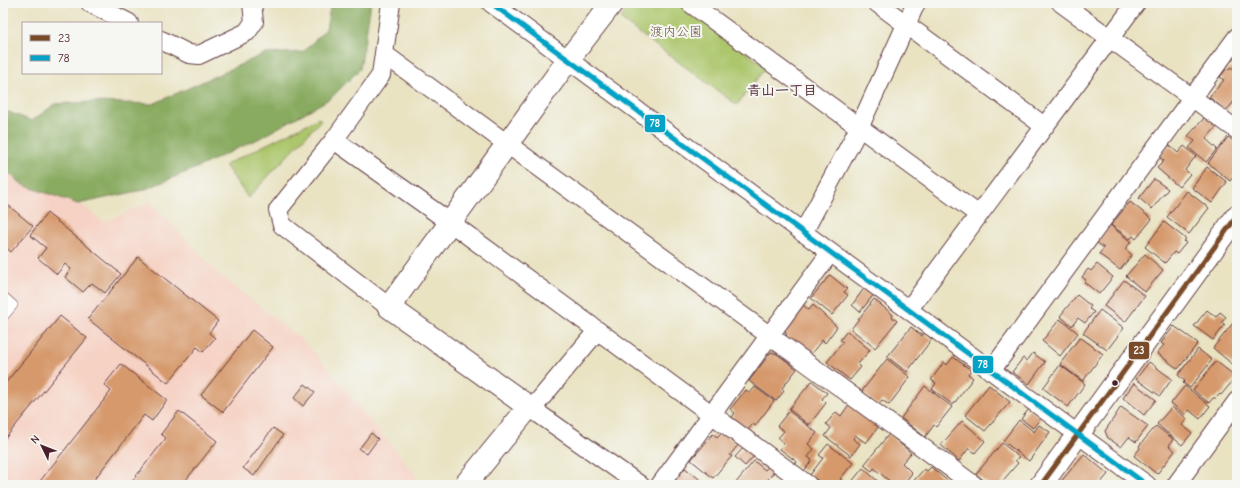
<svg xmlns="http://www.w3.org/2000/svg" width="1240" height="488" font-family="'Comic Neue','Klee One',sans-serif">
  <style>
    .built { fill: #f6d2c4 }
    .green { fill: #acc66c; stroke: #7b724c }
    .forest { fill: #89ab60; stroke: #6a6546 }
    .building { fill: #d6996c }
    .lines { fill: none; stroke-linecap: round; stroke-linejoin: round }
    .service-casing { stroke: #623c42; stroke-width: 10 }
    .minor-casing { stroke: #623c42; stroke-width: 20 }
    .tertiary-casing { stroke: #623c42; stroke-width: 24 }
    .service { stroke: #fff; stroke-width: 9 }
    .minor { stroke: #fff; stroke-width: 18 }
    .tertiary { stroke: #fff; stroke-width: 22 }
    .bus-1-casing { stroke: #f6f6f2; stroke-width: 8 }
    .bus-2-casing { stroke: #f6f6f2; stroke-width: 8 }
    .bus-1 { stroke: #7a4b2a; stroke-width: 5 }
    .bus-2 { stroke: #04a2c6; stroke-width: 5 }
    .bus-dot { fill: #4a1f2b; stroke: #f6f6f2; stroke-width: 1.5 }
    .labels { text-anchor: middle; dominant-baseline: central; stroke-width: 4; stroke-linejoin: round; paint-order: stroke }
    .park-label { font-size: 13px; fill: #67513e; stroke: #f6f6f2 }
    .neighbourhood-label { font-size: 14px; font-weight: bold; fill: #4a1f2b; stroke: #f6f6f2 }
    .line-badge { stroke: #f6f6f2; stroke-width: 1.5 }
    .badge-label { font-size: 11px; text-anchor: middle; font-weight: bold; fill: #fff }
  </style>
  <rect width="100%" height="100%" fill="#f6f6f2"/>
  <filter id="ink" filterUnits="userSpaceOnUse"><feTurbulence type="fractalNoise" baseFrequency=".025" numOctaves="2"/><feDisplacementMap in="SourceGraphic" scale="8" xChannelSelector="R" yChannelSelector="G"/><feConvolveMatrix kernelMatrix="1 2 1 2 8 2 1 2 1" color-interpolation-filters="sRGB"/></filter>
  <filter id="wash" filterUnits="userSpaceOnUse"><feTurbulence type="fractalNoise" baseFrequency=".012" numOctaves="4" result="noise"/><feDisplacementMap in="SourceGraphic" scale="16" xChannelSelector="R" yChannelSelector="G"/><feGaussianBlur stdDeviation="0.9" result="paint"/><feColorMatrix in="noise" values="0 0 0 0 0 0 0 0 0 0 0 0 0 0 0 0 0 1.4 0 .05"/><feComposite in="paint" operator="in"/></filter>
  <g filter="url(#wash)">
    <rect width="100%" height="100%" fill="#e9e3c2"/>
    <path class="built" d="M3,143L104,222L150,202L219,274L308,345L415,474L419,485H3Z"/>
    <path class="green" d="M632,3H679L766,67L737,105L620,19Z
      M319,118L321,120L248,198L225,165Z"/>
    <path class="forest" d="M331,3H371L360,69L331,98L258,139L194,169L143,190L78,204L23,185L3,168V110L32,121L55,104L94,102L153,104L264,54L303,52L326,29Z"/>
    <g id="blocks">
      <path class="building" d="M1231,67L1237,72V98L1226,111L1209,97L1224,80L1220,77L1227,68L1229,70Z
        M1206,116L1218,125L1206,139L1217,149L1206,162L1189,148L1195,141L1188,136Z
        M1228,137L1237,144V172L1230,181L1208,163Z
        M1169,145L1178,153L1184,146L1196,156L1185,170L1190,174L1179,187L1157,168L1164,161L1159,157Z
        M1207,167L1227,182L1212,203L1192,188Z
        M1154,179L1168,189L1152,209L1139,198Z
        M1187,191L1209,208L1189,234L1167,217Z
        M3,201L33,226L11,252L3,245Z
        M1130,202L1152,219L1136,239L1133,236L1130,239L1111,225Z
        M47,213L121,274L105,293L92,283L83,292L65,277L71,269L65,264L57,274L38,258L46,248L30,235Z
        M1164,222L1186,239L1184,241L1186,243L1177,254L1174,252L1165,263L1145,247Z
        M1110,225L1131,242L1125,249L1132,255L1120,270L1099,254L1104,248L1096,242Z
        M1145,254L1163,270L1145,292L1126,276Z
        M138,257L218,321L209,333L215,338L203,352L197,347L168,383L88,319Z
        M1097,264L1113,277L1099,294L1084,282L1086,280L1082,277L1088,269L1091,271Z
        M830,275L847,289L844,292L848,295L832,315L811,298Z
        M1124,280L1145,296L1125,322L1104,306Z
        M865,287L874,294L860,312L852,305Z
        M1077,295L1091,306L1089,309L1094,312L1085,323L1078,318L1072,326L1060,316Z
        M874,299L893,315L892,317L897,321L875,348L851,329Z
        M803,305L809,310L813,305L837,327L825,343L822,340L810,355L787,338L785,329Z
        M1100,310L1124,328L1107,350L1083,333Z
        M1207,310L1216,317L1220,312L1226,317L1222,322L1225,325L1213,340L1194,326Z
        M60,316L87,338L3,441V386Z
        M1237,318V358L1232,364L1213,348Z
        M1060,319L1078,333L1060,356L1042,341Z
        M1174,326L1198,343L1178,369L1157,353L1164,345L1161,343Z
        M911,327L922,336L923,332L932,339L907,372L887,357Z
        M252,330L273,347L223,412L201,395Z
        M847,331L870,350L858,364L861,367L850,380L827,362L843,342L840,340Z
        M1080,337L1103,354L1083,381L1060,364Z
        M1198,349L1212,360L1190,388L1183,383L1185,381L1178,375Z
        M771,352L777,354L797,369L782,388L784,391L776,401L749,381Z
        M1033,353L1045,362L1029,384L1012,372L1023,358L1027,361Z
        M953,357L971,370L968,374L973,378L953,405L932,389L936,383L931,380L944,362L947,365Z
        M887,359L910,377L889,405L882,400L878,405L861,392Z
        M1216,361L1236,377L1221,395L1220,394L1216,398H1213L1209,403L1193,390Z
        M1149,362L1172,379L1160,396L1136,379Z
        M121,364L167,400L152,421L144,415L90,485H37L111,391L104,385Z
        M1060,365L1085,384L1068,407L1043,388Z
        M812,381L827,393L822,399L826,403L809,425L789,409Z
        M1134,383L1156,400L1144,415L1123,398Z
        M305,384L315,392L303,406L294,398Z
        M989,385L1010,402L985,431L965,415Z
        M925,386L952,407L936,427L934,425L925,437L901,418Z
        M1185,386L1210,406L1200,419L1189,410L1185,415L1171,403Z
        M755,387L774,401L755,426L753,424L748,430L732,417L735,413L730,409L746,390L750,393Z
        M850,403L879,426L866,443L855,435L853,439L860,444L851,456L825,436L831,428L826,424L836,412L841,416Z
        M1121,407L1148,426L1136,442L1129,437L1121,447L1108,438L1105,431Z
        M1172,407L1187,419L1182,425L1192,433L1182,445L1157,424Z
        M1029,409L1041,418L1033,428L1021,419Z
        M179,411L217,441L182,485H129L166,438L161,434Z
        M789,411L817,433L808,444L814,449L808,457L812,460L804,471L795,465L797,462L780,449L784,443L778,438L784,431L777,426Z
        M1019,420L1034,432L1039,425L1050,432L1029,461L1003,441Z
        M962,421L985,441L975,453L969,448L959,461L941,445Z
        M1156,426L1173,439L1169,446L1175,451L1157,474L1134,456L1140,448L1139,446Z
        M273,428L283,435L254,476L243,468Z
        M722,432L738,445L730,455L732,456L713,478L691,460L713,434L717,437Z
        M371,433L378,439L367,454L359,449Z
        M889,434L911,453L902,463L912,473L903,485H894L874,468L872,471L864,465Z
        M1002,443L1019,457L1015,460L1018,463L999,485H989L976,474Z
        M828,444L853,463L840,479L843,481L840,485H824L810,475L823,458L819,455Z
        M744,447L754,456L745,466L735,457Z
        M1084,454L1108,474L1099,485H1058Z
        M754,461L765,470L768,467L774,472L765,483L768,485H734Z
        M931,467L950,483L948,485H910L924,469L927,471Z
        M685,468L707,485H671Z
        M863,468L880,483L878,485L850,484Z"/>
    </g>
  </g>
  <g filter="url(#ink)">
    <use href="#blocks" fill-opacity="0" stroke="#623c42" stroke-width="1"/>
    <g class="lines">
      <g class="service-casing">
        <path id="service" d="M3,296L13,305L3,317"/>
      </g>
      <g class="minor-casing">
        <path id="minor" d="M90,3L129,23
          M491,3L1147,485
          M690,3L979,215
          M877,3L1044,126
          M1061,3L1237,130
          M161,40L189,54L199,55L247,32L254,22L252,3
          M384,54L974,485
          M334,140L451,223L808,485
          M803,233L859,128L916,3
          M389,307L282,225L278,210L334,140L381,75L391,3
          M909,309L1136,3
          M991,371L1237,37
          M529,407L640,485
          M532,409L597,331
          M660,485L830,253
          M1176,485L1237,401"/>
      </g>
      <g class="tertiary-casing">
        <path id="tertiary" d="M465,485L529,407L389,307L568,60L612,3
          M1041,485L1237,216"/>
      </g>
      <use href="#service" class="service"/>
      <use href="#minor" class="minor"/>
      <use href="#tertiary" class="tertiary"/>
      <g class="bus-1-casing">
        <path id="bus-1" d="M1041,485L1237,216"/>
      </g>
      <g class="bus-2-casing">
        <path id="bus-2" d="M491,3L1147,485"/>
      </g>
      <use href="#bus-1" class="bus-1"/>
      <use href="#bus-2" class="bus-2"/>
    </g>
  </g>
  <circle class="bus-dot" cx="1115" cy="383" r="3.5"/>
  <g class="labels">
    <g class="park-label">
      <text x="676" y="31">渡内公園</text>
    </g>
    <g class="neighbourhood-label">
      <text x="782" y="90">青山一丁目</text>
    </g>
  </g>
  <g class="line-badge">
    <rect x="644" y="114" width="22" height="19" rx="4" fill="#04a2c6"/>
    <rect x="1128" y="341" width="22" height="19" rx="4" fill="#7a4b2a"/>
    <rect x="972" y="355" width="22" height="19" rx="4" fill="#04a2c6"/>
  </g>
  <g class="badge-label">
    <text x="655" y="127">78</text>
    <text x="1139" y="354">23</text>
    <text x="983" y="368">78</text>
  </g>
  <rect width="1240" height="488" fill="none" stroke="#f6f6f2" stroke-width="16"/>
  <rect x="22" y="22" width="140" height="52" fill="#f6f6f2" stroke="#b1a0a2"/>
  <rect x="30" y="35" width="20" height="6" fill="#7a4b2a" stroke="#b1a0a2"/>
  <text x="58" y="42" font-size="12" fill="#4a1f2b">23</text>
  <rect x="30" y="55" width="20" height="6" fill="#04a2c6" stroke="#b1a0a2"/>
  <text x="58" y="62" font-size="12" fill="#4a1f2b">78</text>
  <g transform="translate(42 446) rotate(313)" stroke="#f6f6f2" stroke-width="3" paint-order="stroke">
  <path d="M0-3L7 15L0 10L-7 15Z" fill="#4a1f2b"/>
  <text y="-6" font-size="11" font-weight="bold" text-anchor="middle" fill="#4a1f2b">N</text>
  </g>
</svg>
